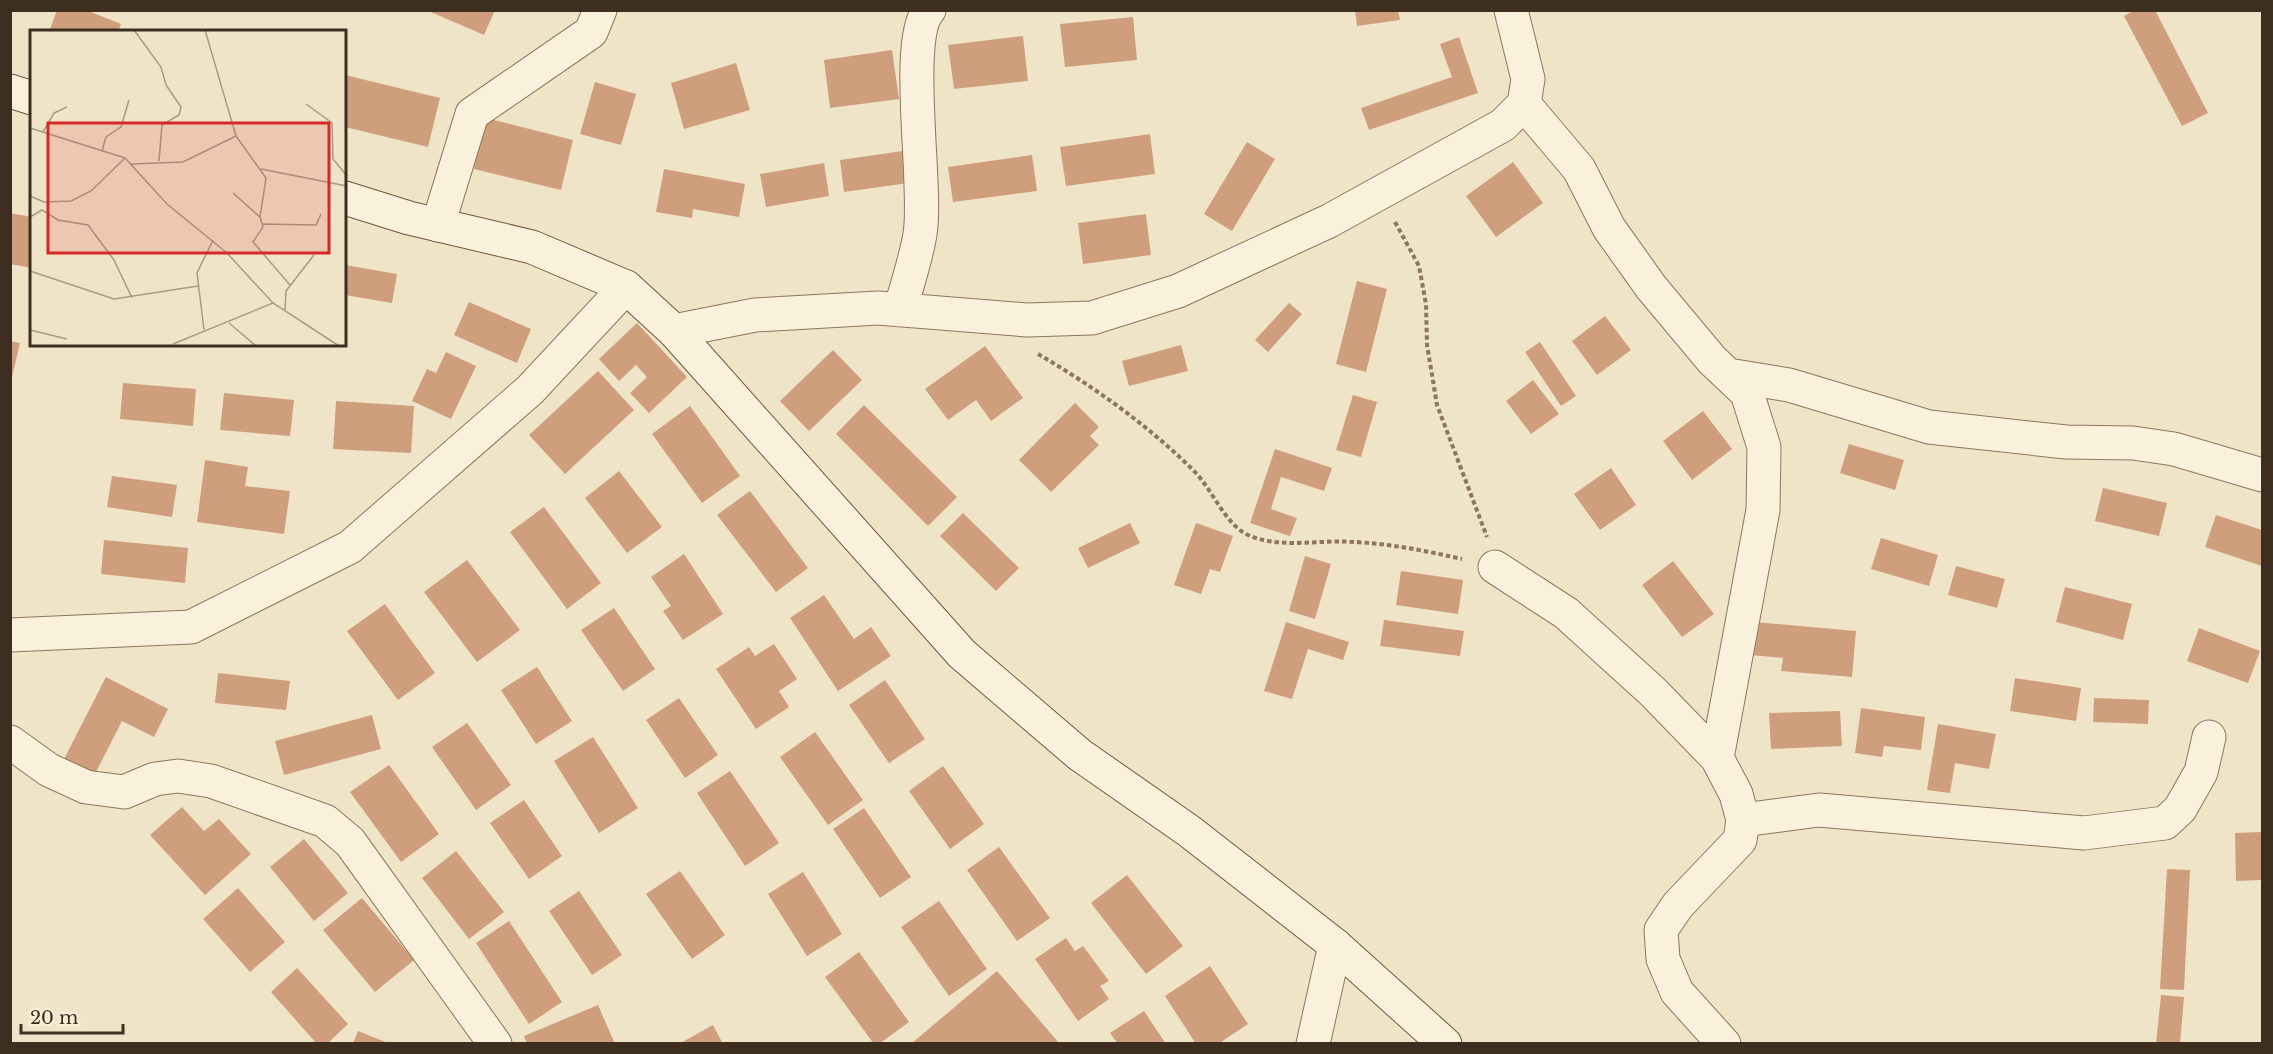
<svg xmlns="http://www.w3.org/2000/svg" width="2273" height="1054" font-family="'Libre Baskerville',serif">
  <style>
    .building { fill: #cf9f7d }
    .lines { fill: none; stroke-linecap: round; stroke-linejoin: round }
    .street-casing { stroke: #8d765c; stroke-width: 35 }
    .secondary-casing { stroke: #6f573f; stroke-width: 35 }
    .path { stroke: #8d765c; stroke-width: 4; stroke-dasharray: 4.5 3; stroke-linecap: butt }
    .street { stroke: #faf1dc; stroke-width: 33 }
    .secondary { stroke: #faf1dc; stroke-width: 33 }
    .inset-road { fill: none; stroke: #a89b85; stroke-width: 1.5 }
    .view { fill: #d62828; fill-opacity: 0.15; stroke: #d62828; stroke-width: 3 }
    .inset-edge { fill: none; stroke: #3d2e20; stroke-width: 3 }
  </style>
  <rect width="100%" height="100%" fill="#f0e4c8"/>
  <path class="building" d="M57,10H86L121,24L118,32H49Z
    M426,10H495L484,35Z
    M1355,10H1398L1400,20L1357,26Z
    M2134,10H2155L2208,113L2182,126L2124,16Z
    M1133,17L1137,60L1065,67L1060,24Z
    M1023,36L1028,81L954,89L948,45Z
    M1459,37L1478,93L1369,130L1361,108L1452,77L1440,44Z
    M892,50L899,99L830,108L824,60Z
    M736,63L750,110L684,129L671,83Z
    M345,75L440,98L428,147L345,127Z
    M595,82L636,94L621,145L580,134Z
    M486,118L573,140L561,190L474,169Z
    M1150,134L1155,174L1066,186L1060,147Z
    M1247,142L1275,159L1232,231L1204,214Z
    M903,151L908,183L844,192L840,160Z
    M1032,155L1037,191L953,202L948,167Z
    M1513,162L1543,203L1496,237L1466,196Z
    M824,163L829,196L766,207L760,174Z
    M664,169L745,184L739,217L693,209L692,218L656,212Z
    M10,213L32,217V268L10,264Z
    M1146,214L1151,255L1083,264L1078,223Z
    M345,265L397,274L392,303L345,295Z
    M1357,281L1387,289L1366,372L1336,364Z
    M469,302L531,329L517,363L454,335Z
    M1289,303L1302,314L1268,352L1255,340Z
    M1605,316L1631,350L1597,375L1572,341Z
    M637,323L687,377L649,413L630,393L647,377L636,365L619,381L599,359Z
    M10,341L20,343L11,381H10Z
    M1540,342L1576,396L1561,406L1525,352Z
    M1181,345L1188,371L1129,386L1122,361Z
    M985,346L1023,398L991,421L976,400L948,420L925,389Z
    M833,350L862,380L809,431L780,401Z
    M446,352L476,366L451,419L412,401L427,369L436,373Z
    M598,371L634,410L565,474L529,435Z
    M1533,380L1559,414L1531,434L1506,401Z
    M123,383L196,389L193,426L120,419Z
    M224,393L294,400L290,436L220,430Z
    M1353,395L1377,402L1361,457L1336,450Z
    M336,401L414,406L411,453L333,449Z
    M1075,403L1099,427L1090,436L1099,445L1051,492L1019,460Z
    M864,405L957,497L928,526L836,434Z
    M690,406L740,476L702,503L652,434Z
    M1703,411L1732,449L1692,480L1663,441Z
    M1849,444L1904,460L1895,490L1840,473Z
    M1275,449L1332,468L1324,491L1281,477L1271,509L1297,518L1290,536L1250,523Z
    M205,460L248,467L245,486L290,491L284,534L197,522Z
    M1611,468L1636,505L1600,530L1574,494Z
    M619,471L662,527L627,553L585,498Z
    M112,476L177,485L172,517L107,507Z
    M2103,488L2167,503L2159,536L2095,521Z
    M750,491L808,568L776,592L717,515Z
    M544,507L601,583L567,609L510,532Z
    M963,513L1019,568L996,591L940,536Z
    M2216,515L2262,530V566L2205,547Z
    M1130,523L1140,543L1088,568L1078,548Z
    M1196,523L1233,536L1220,572L1210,569L1201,594L1174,585Z
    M1881,538L1938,555L1929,586L1871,569Z
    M104,540L188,548L185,583L101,574Z
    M684,554L723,614L683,640L663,611L671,606L651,577Z
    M1305,556L1331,564L1315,619L1289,611Z
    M467,560L520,630L477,662L424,592Z
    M1673,561L1714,614L1682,637L1642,585Z
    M1956,566L2005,579L1997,608L1948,595Z
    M1401,571L1463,580L1458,614L1396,605Z
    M2065,587L2132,604L2123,640L2056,622Z
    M824,595L854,639L871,627L891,656L838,691L790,618Z
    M385,604L435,673L398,700L347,631Z
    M614,608L655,669L623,691L581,630Z
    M1384,620L1464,631L1460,656L1380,646Z
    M1286,622L1349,642L1343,660L1308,649L1292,699L1264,691Z
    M1754,622L1856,631L1852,677L1781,671L1783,658L1751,655Z
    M2199,628L2260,651L2248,683L2187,661Z
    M774,644L797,679L779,691L789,707L756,729L716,669L749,647L755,656Z
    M537,667L572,721L536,744L501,690Z
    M218,673L290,681L286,710L215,703Z
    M106,677L168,709L154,737L122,721L94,776L63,761Z
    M2015,678L2081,688L2076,721L2010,711Z
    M885,680L925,739L889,763L849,705Z
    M679,698L718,755L685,778L646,720Z
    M2094,698L2149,700L2148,724L2093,722Z
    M1861,708L1925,717L1921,750L1884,746L1882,757L1855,753Z
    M1840,711L1842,746L1771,749L1769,713Z
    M372,715L381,749L284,775L275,741Z
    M467,723L511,785L476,810L432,747Z
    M1938,724L1996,734L1989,769L1955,763L1950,793L1927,790Z
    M815,732L863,800L828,825L780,757Z
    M593,737L638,808L599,833L554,761Z
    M389,765L439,834L401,862L350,792Z
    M943,766L984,824L950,849L909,791Z
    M730,771L779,843L745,866L697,793Z
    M524,800L562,856L529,879L490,823Z
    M182,807L204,831L219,819L251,854L205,895L150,835Z
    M864,808L911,877L880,898L833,829Z
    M2262,832V880L2236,881L2235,833Z
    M304,839L348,893L314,921L270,867Z
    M999,847L1050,918L1017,941L967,870Z
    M456,851L504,912L469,939L422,878Z
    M2167,869L2190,870L2184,990L2160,989Z
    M680,871L725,935L692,959L646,894Z
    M803,872L842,934L807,956L768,894Z
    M1127,875L1183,946L1146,974L1091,903Z
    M238,888L285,942L250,972L203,919Z
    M579,891L622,955L592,975L549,911Z
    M362,898L414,960L375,992L323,930Z
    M939,901L987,969L949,996L901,927Z
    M509,921L562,1002L529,1024L476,943Z
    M1066,938L1075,951L1083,946L1109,981L1100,986L1109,999L1078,1021L1035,959Z
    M859,952L909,1022L879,1044H874L825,977Z
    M1210,966L1248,1024L1218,1044H1196L1165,996Z
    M297,968L348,1024L327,1044H317L271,992Z
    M997,971L1060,1044H911Z
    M2161,995L2184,997L2180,1044H2156Z
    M598,1005L615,1044H527L524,1036Z
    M1144,1011L1166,1044H1118L1110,1033Z
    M713,1025L723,1044H679Z
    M358,1031L388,1043V1044H353Z"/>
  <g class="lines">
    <g class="street-casing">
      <path id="street" d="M1524,104L1579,169L1609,228L1651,287L1712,360L1747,393L1764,447L1763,510L1717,758
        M438,225L472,114L591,32L600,10
        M900,310C907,285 916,259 920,234C928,188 903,39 929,10
        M674,331L755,315L878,308L1027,320L1092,318L1178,291L1329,221L1503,125L1524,104L1528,79L1511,10
        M1728,375L1789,385L1929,427L2066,442L2133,443L2174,449L2262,475
        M1495,567L1566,613L1653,692L1717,758L1736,794L1743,820L1740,840L1678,905L1661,930L1663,959L1677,992L1724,1044
        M10,635L191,627L350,547L530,390L626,287
        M10,742L49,770L86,787L124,792L155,779L178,776L211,781L325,821L350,842L495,1044
        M1743,820L1819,810L2084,833L2165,823L2180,809L2201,772L2209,737
        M1313,1044L1335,945"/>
    </g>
    <g class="secondary-casing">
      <path id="secondary" d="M10,91L32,98
        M345,198L409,218L532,247L626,287L674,331L962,654L1080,755L1189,831L1335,945L1445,1044"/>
    </g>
    <path class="path" d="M1395,222L1419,266L1426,304L1427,345L1437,405L1487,537
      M1038,354C1093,386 1149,426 1194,471C1212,489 1224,522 1246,534C1278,550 1321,539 1355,542C1392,544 1426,551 1462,559"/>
    <use href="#street" class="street"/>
    <use href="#secondary" class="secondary"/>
  </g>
  <g transform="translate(30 30)">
    <rect width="316" height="316" fill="#f0e4c8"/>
    <path class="inset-road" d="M104,0L131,37L136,55L151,77L149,85L132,95L129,131M276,74L302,93L303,129L317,146M0,98L95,128L137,174L197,223L243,273L309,316M13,102L24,83L37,77M206,106L236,148L230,187M72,121L76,107L91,97L99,70M101,134L153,132L206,106L175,0M231,139L317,156M203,163L230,187L233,197L223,212L260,255M0,166L14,172L41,171L61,161L95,128M0,187L12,180L28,190L58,195L84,230L102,268M233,194L286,195L291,184M0,241L84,269L168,256M255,281L256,261L284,225M199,293L226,316M0,300L37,309M174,300L167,243L183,210M143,314L243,273"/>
    <path class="view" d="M18,93H299V223H18Z"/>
    <rect width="316" height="316" class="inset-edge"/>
  </g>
  <rect width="2273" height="1054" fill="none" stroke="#3d2e20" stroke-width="24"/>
  <path d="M21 1024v9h102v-9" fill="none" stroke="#3d2e20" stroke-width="3"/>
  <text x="30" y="1024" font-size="18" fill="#3d2e20" stroke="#f7eed8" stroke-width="4.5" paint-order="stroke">20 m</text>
</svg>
